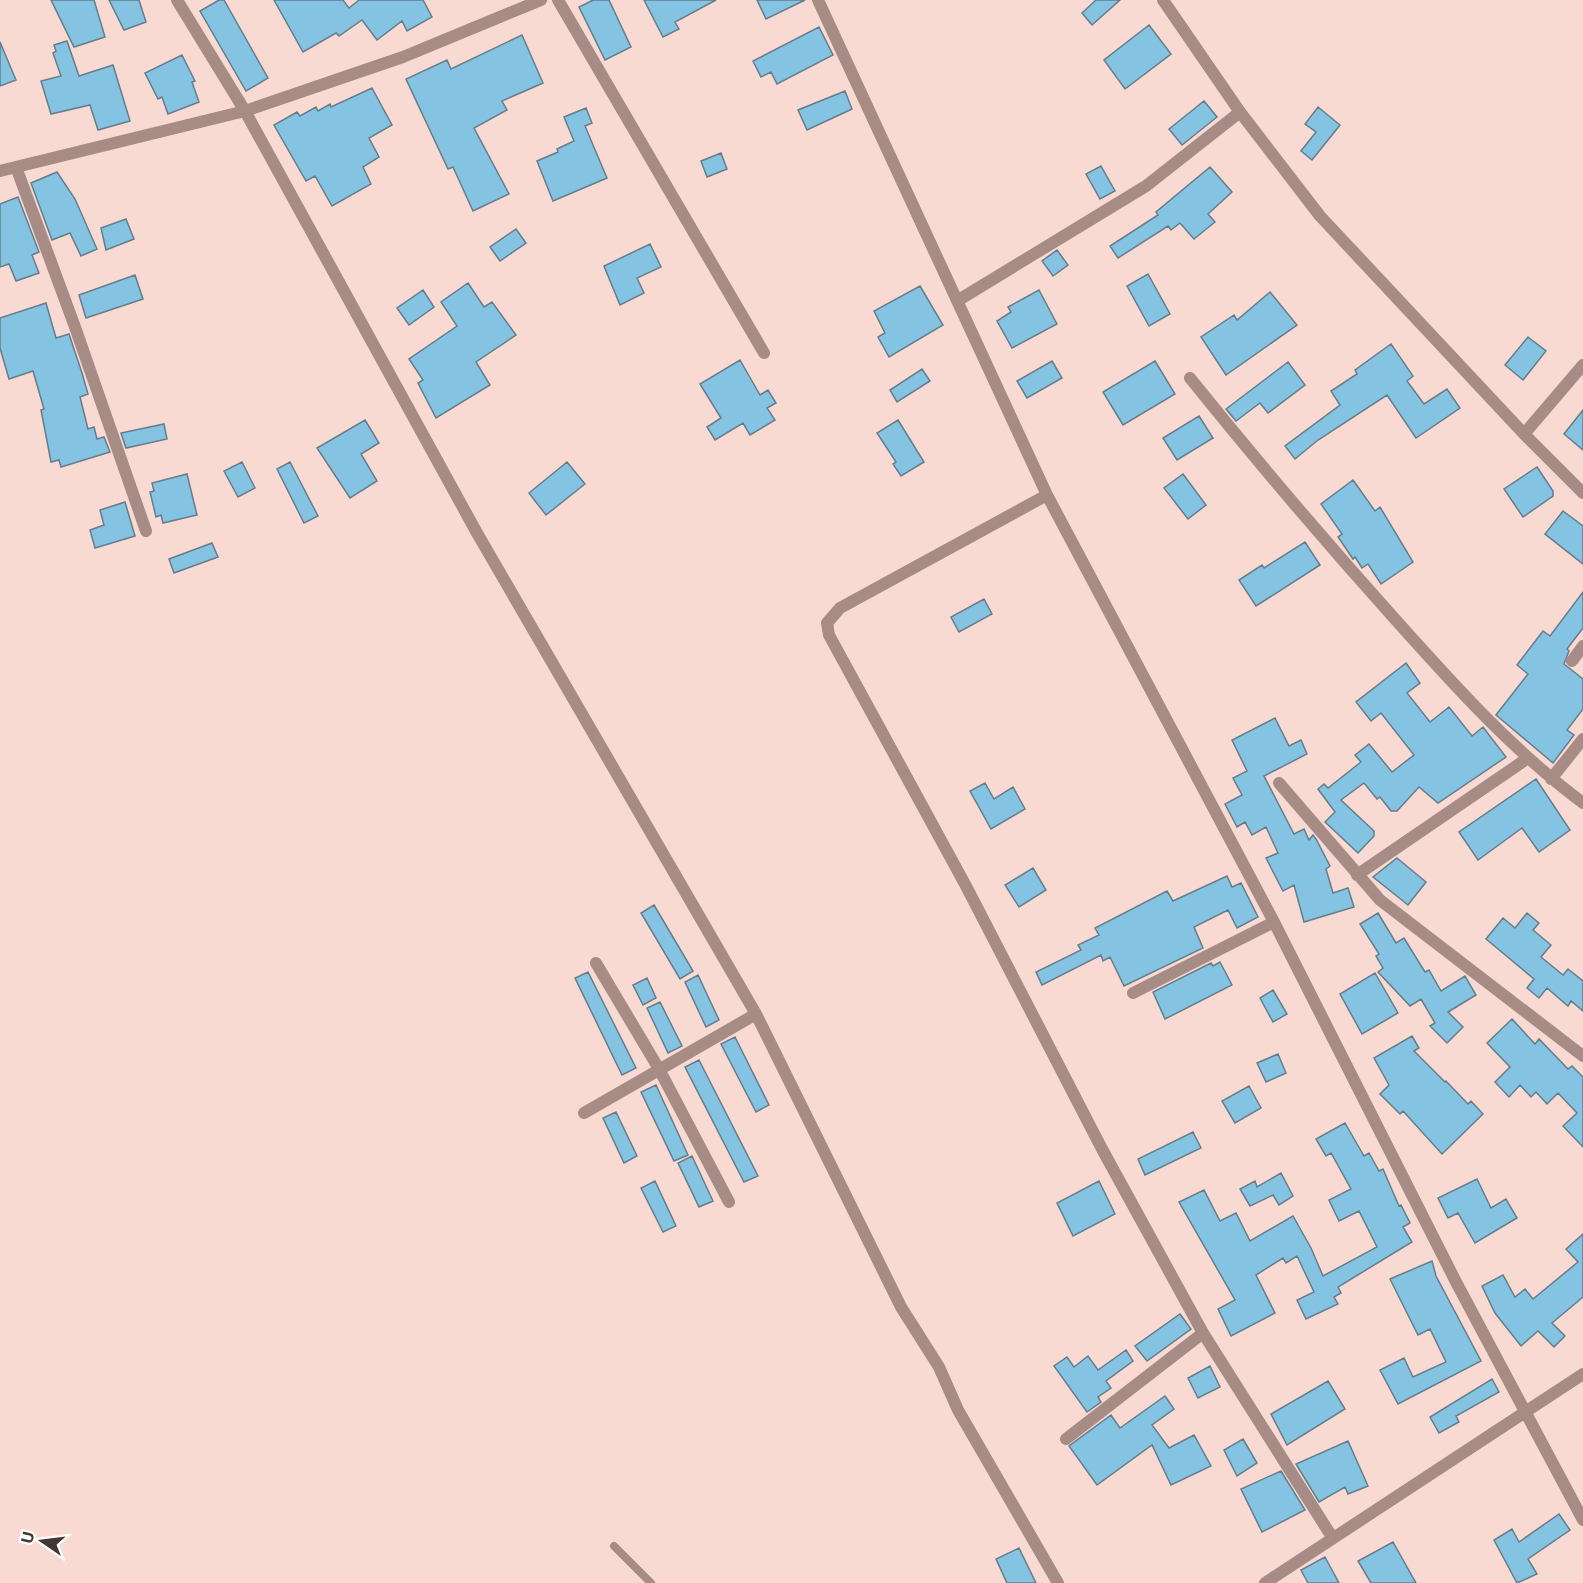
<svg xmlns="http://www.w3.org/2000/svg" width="1583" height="1583" font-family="'Open Sans',sans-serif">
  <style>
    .building { fill: #85c3e2; stroke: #657d8a; stroke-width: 1.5 }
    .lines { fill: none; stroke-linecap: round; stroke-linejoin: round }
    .lane { stroke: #a78b85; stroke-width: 8 }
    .street { stroke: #a78b85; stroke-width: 12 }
  </style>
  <rect width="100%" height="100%" fill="#f9dad3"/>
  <path class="building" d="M51,0H94L105,37L74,47Z
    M109,0H139L146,22L124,30Z
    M219,0H224L268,78L246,91L200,11Z
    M274,0H343L349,8L359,0H423L432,17L407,31L402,21L377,40L362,20L339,36L336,33L303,52Z
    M593,0H609L631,47L605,60L579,7Z
    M644,0H716L675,22L679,29L663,37Z
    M757,0H805L766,19Z
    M1096,0H1120L1092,25L1082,13Z
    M1149,25L1171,54L1125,89L1104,60Z
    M819,27L833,55L777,84L771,72L761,77L753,61Z
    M522,35L543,83L502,101L507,110L474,128L509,194L473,211L453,167L448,169L406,79L447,60L451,69Z
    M67,41L79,76L113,65L130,121L98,130L90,105L51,114L41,81L61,76L53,53L56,51L54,45Z
    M0,42L16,80L0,86Z
    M182,55L195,81L192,82L199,102L168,114L162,97L158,99L145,73Z
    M372,88L392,125L369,138L379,157L363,167L371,184L332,206L315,176L306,181L274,125L297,112L300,116L316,107L318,111L330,104L331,107Z
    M845,91L852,109L807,130L798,110Z
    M1204,101L1217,117L1182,145L1169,129Z
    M1318,107L1340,125L1312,160L1301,151L1316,132L1305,124Z
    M586,108L592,123L585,126L607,178L553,201L537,161L558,152L557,149L574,141L564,117Z
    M721,153L727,169L707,177L701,161Z
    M1101,166L1115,191L1100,199L1086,174Z
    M1210,167L1232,192L1208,214L1215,222L1194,239L1180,223L1171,230L1168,226L1118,258L1110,246L1158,215L1156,212Z
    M57,172L75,199L97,249L81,256L70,233L52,240L31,183Z
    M18,197L39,252L32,255L39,273L16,281L9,264L0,267V204Z
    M126,219L134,239L106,250L101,228Z
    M516,229L526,243L500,261L490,247Z
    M650,244L661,267L637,278L644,293L620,305L604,266Z
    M1057,250L1068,265L1053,276L1042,261Z
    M1148,274L1170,314L1149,326L1127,286Z
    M135,275L143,299L86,318L79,295Z
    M468,283L484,307L492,302L516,335L476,362L490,385L436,418L418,383L423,380L409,359L457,326L441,302Z
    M920,286L943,325L889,357L878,337L885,333L874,311Z
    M423,290L434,307L409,325L397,308Z
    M1039,290L1057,324L1012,348L997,321L1011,312L1008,307Z
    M1270,292L1297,325L1226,375L1201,337L1234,315L1237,320Z
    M46,303L56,338L69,334L82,373L88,394L80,397L88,429L94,427L97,439L104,437L110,452L61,467L59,460L51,462L41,410L44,409L33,371L9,379L0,348V318Z
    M1528,337L1546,351L1523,380L1505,365Z
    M1391,344L1413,376L1407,381L1424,404L1447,389L1460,408L1416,438L1387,395L1318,440L1295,459L1285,446L1340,405L1331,391L1357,374L1355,370Z
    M740,360L760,395L768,390L776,403L767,408L775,420L750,435L743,423L715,440L707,427L721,418L700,384Z
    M1052,361L1062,378L1027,398L1017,381Z
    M1155,361L1175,394L1123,425L1103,392Z
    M1288,362L1305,385L1268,413L1260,403L1236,421L1226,409Z
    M922,369L930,381L897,402L890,390Z
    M1583,410V450L1564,434Z
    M1199,416L1213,438L1177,460L1163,438Z
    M365,420L379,443L361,454L377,481L350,498L317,448Z
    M898,420L924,462L901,476L893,464L896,462L877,433Z
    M164,424L167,439L126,448L121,433Z
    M242,462L255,488L238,497L224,471Z
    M290,462L318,516L304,523L277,469Z
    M567,462L585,484L546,515L529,493Z
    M1537,467L1553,491V496L1523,517L1504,489Z
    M187,474L197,515L163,523L161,515L156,517L150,492L154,491L152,483Z
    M1183,474L1206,505L1188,519L1164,488Z
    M1353,480L1375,511L1380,507L1413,562L1381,584L1368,564L1362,568L1355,557L1353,559L1338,537L1342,534L1321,504Z
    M125,502L135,536L95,548L90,530L104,525L100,510Z
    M1563,511L1583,526V564L1545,534Z
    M1305,542L1320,565L1256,606L1239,580L1262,565L1264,568Z
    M212,543L218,557L174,573L169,559Z
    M1583,592V628L1567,649L1569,651L1564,664L1583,679V709L1567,730L1574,735L1553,763L1496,715L1528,674L1517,665L1543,631L1550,636Z
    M984,599L992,614L959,632L951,617Z
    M1406,663L1420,683L1407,693L1430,722L1449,707L1472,736L1483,727L1506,757L1438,803L1419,787L1397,811H1391L1380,797L1377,799L1364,783L1341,800L1374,831V836L1358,853L1325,822L1335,812L1318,789L1324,784L1328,788L1361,762L1355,755L1369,744L1392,772L1414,755L1381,713L1371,721L1356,702Z
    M1275,718L1289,746L1301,740L1307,754L1264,776L1294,834L1304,829L1309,840L1313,835L1316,839L1330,866L1326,869L1333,893L1348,888L1354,907L1304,922L1294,885L1283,891L1266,858L1278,853L1266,827L1252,835L1245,822L1237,827L1225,804L1242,795L1233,778L1247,771L1232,740Z
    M1536,779L1570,830L1539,852L1522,828L1478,860L1459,832Z
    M985,783L994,799L1013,787L1025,809L991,829L970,791Z
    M1397,858L1426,882L1408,905L1373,877Z
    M1033,868L1046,890L1019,907L1005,885Z
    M1227,876L1232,887L1241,883L1258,917L1237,928L1228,910L1194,927L1203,948L1124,986L1110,957L1103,961L1101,955L1042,985L1036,972L1081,950L1078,945L1099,935L1095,928L1167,891L1173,901Z
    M654,905L693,971L680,979L641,913Z
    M1378,913L1396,943L1404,938L1425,972L1429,970L1441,991L1465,976L1476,995L1448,1012L1463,1027L1447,1043L1430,1026L1435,1023L1421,999L1410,1006L1378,972L1383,968L1376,956L1379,954L1360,924Z
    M1527,913L1539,923L1533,930L1551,945L1541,957L1563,975L1568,969L1583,981V1011L1571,1001L1568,1006L1547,988L1539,998L1527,988L1534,979L1486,939L1503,918L1515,928Z
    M1220,962L1232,985L1165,1019L1153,992L1211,963L1213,966Z
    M588,972L636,1068L622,1075L575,978Z
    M1375,973L1398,1013L1362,1034L1340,994Z
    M698,975L719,1020L706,1027L685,982Z
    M647,978L656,998L643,1005L633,985Z
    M1273,990L1287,1014L1273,1022L1260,998Z
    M660,1002L682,1046L668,1053L647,1008Z
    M1512,1019L1535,1044L1539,1039L1568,1069L1572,1066L1583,1077V1147L1563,1126L1577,1113L1558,1093L1547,1104L1536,1092L1531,1097L1520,1085L1509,1097L1495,1082L1510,1067L1487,1043Z
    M1412,1036L1419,1048L1414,1051L1445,1082L1446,1081L1468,1104L1471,1101L1483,1114L1442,1154L1403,1111L1400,1114L1380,1094L1389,1085L1374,1058Z
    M735,1037L769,1105L756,1112L721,1044Z
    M1278,1054L1286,1073L1266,1082L1257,1063Z
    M699,1060L758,1176L744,1182L685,1067Z
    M656,1085L688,1155L674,1161L641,1092Z
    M1249,1086L1261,1108L1235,1123L1222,1101Z
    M616,1112L637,1156L624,1163L603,1118Z
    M1345,1123L1364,1156L1369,1153L1379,1171L1383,1169L1399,1206L1401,1205L1410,1223L1403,1227L1412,1242L1338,1287L1341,1293L1334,1297L1338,1304L1306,1319L1297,1300L1314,1292L1297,1256L1286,1263L1283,1258L1256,1275L1275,1313L1231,1336L1218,1309L1235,1300L1179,1202L1204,1190L1220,1221L1236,1213L1250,1241L1293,1216L1311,1248L1323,1276L1377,1247L1359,1211L1339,1221L1329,1200L1351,1189L1331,1153L1326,1156L1316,1139Z
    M1193,1132L1201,1148L1145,1175L1138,1159Z
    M692,1156L713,1201L699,1207L678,1163Z
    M1281,1173L1293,1196L1279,1205L1273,1195L1250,1206L1240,1189L1255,1181L1257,1187Z
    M1477,1179L1491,1208L1506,1199L1517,1218L1475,1243L1458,1213L1448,1218L1438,1198Z
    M655,1181L676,1226L663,1232L641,1188Z
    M1099,1181L1115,1214L1073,1236L1057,1203Z
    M1583,1234V1297L1552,1323L1565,1336L1554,1347L1538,1331L1521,1346L1495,1313L1482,1286L1503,1275L1515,1297L1525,1289L1533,1299L1578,1262L1566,1249Z
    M1432,1261L1436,1276L1481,1361L1398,1404L1380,1370L1404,1358L1413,1377L1446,1362L1430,1329L1418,1335L1390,1279Z
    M1180,1314L1191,1329L1147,1361L1135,1346Z
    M1126,1350L1133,1361L1106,1381L1111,1388L1098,1397L1101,1402L1087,1412L1054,1366L1067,1357L1074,1367L1088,1356L1098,1370Z
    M1210,1366L1220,1387L1198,1398L1188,1378Z
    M1492,1379L1499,1392L1456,1416L1459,1422L1439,1433L1430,1417Z
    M1328,1381L1345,1409L1287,1445L1271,1414Z
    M1165,1396L1174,1409L1152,1425L1169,1448L1194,1435L1211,1466L1171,1485L1152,1445L1097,1485L1069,1446L1111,1415L1120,1428Z
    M1243,1439L1257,1463L1237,1476L1224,1450Z
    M1348,1441L1368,1486L1348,1494L1345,1487L1319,1502L1296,1464Z
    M1281,1471L1305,1510L1262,1532L1241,1489Z
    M1559,1514L1570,1530L1528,1559L1537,1574L1517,1583L1494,1540L1512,1529L1519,1542Z
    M1393,1542L1416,1583H1371L1358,1561Z
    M1019,1548L1036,1583H1007L996,1559Z
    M1325,1557L1339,1583H1308L1301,1570Z"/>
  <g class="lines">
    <path class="lane" d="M614,1546L651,1583"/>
    <path class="street" d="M177,0L245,111L477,533L756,1014L901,1307L939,1367L958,1410L1058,1583
      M558,0L764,353
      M818,0L1047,495L1274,922L1456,1282L1583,1520
      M1163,0L1240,112L1320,216L1524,434L1583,493
      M16,167L75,327L146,531
      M0,171L245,111L403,57L541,0
      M957,301L1146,186L1240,112
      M1190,378C1256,460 1324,540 1394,618C1453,684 1512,750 1583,803
      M1524,434L1583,365
      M1047,495L840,608L827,623L829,635L966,886L1102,1149L1203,1333L1332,1537
      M1572,661L1583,646
      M1551,779L1583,739
      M1279,783L1380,900L1583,1056
      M1357,875L1528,758
      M596,963L659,1069L729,1202
      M1133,993L1274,922
      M584,1113L756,1014
      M1066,1439L1203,1333
      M1265,1583L1583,1374"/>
  </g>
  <g transform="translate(42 1541) rotate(284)" stroke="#ffffff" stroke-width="4.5" paint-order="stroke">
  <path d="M0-4.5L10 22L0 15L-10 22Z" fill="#433734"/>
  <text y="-9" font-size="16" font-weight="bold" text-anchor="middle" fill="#433734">U</text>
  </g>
</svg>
